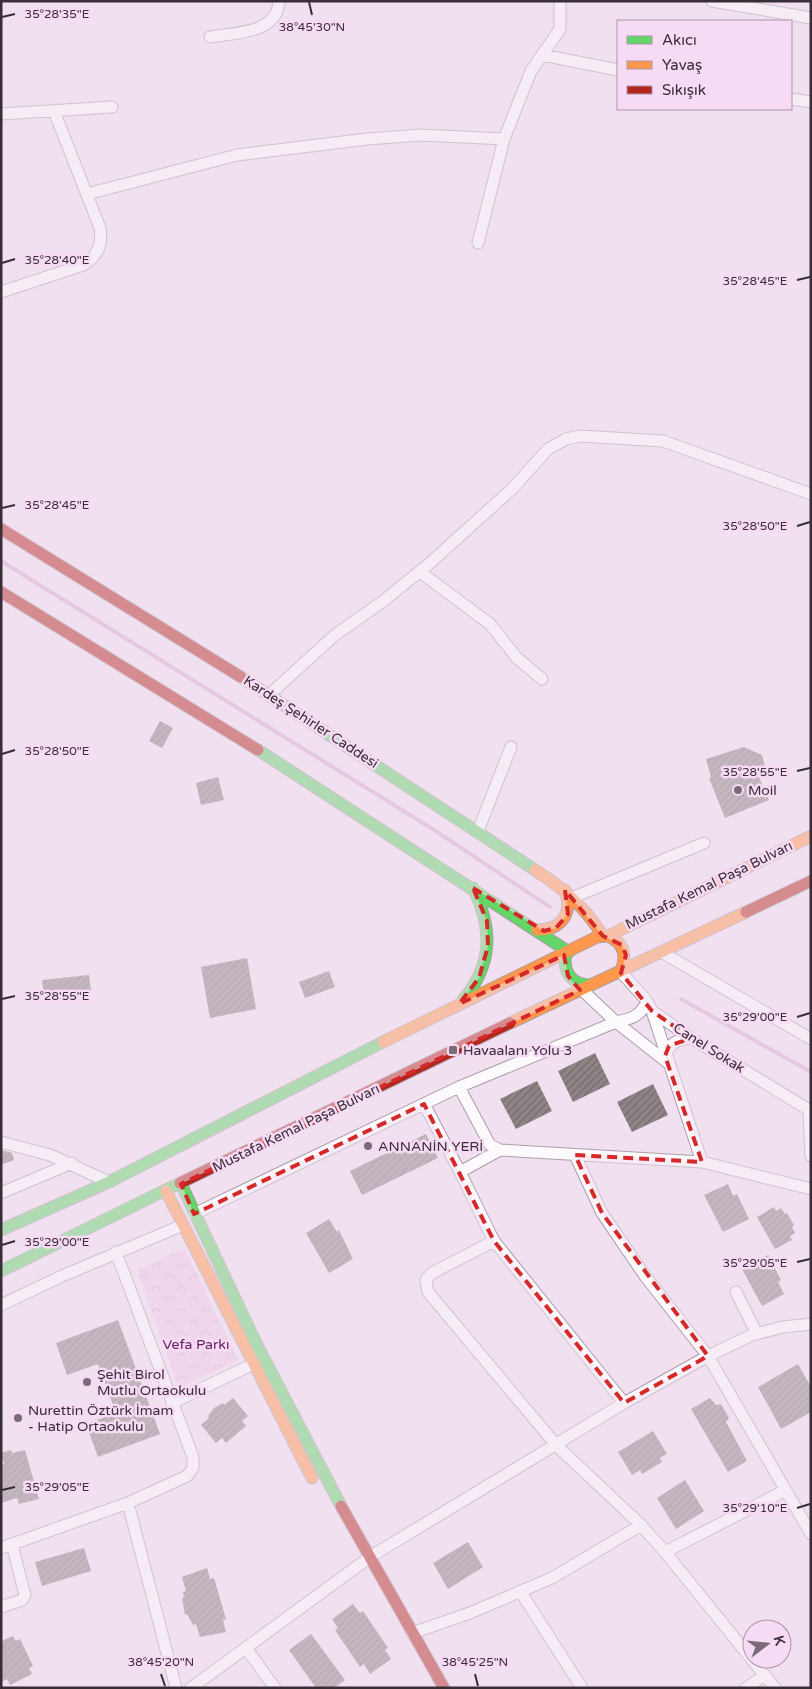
<svg xmlns="http://www.w3.org/2000/svg" width="812" height="1689" font-family="'Varela Round',sans-serif">
  <style>
    .park { fill: url(#park-crowns) }
    .lines { fill: none; stroke-linecap: round; stroke-linejoin: round }
    .stream { stroke: #d9acd5; stroke-width: 4 }
    .building { fill: url(#building-hatch) }
    .street-casing { stroke: #ab9ea9; stroke-width: 13 }
    .fast-casing { stroke: #ab9ea9; stroke-width: 13 }
    .slow-casing { stroke: #ab9ea9; stroke-width: 13 }
    .jam-casing { stroke: #ab9ea9; stroke-width: 13 }
    .street { stroke: #fdfafd; stroke-width: 11 }
    .fast { stroke: #63d668; stroke-width: 11 }
    .slow { stroke: #ff974d; stroke-width: 11 }
    .jam { stroke: #b3261e; stroke-width: 11 }
    .marked { fill: none; stroke: #d62828; stroke-width: 4; stroke-dasharray: 10 6; stroke-linejoin: round }
    .ticks { fill: none; stroke: #392e38; stroke-width: 2 }
    .poi-dot { fill: #796c78; stroke: #f7daf4; stroke-width: 2 }
    .labels { text-anchor: middle; dominant-baseline: central; stroke-width: 5; stroke-linejoin: round; paint-order: stroke }
    .street-label { font-size: 14px; fill: #392e38; stroke: #f7daf4 }
    .poi-label { font-size: 14px; fill: #392e38; stroke: #f7daf4; text-anchor: start }
    .park-label { font-size: 14px; fill: #652162; stroke: #f7daf4 }
    .ticks-label { font-size: 12px; text-anchor: middle; fill: #392e38; stroke: #f7daf4; stroke-width: 5; stroke-linejoin: round; paint-order: stroke }
  </style>
  <defs>
    <pattern id="park-crowns" width="20" height="18" patternUnits="userSpaceOnUse" patternTransform="scale(1.25)"><rect width="20" height="18" fill="#efcbeb"/><path d="M2 6a3 3 0 1 1 6 0M12 15a3 3 0 1 1 6 0" fill="none" stroke="#ceafca"/></pattern>
    <pattern id="building-hatch" width="6" height="6" patternUnits="userSpaceOnUse" patternTransform="scale(1.25)"><rect width="6" height="6" fill="#8e8485"/><path d="M-1 1l2-2M0 6l6-6M5 7l2-2" fill="none" stroke="#756c6e"/></pattern>
  </defs>
  <rect width="100%" height="100%" fill="#f1e0ef"/>
  <path class="park" d="M184,1248L238,1360L179,1388L137,1270Z"/>
  <g class="lines">
    <path class="stream" d="M1,561L431,828L550,907
      M681,999L811,1072"/>
  </g>
  <path class="building" d="M160,721L173,728L162,748L149,741Z
    M744,747L762,755L766,770L757,773L769,800L725,818L709,778L711,777L706,759Z
    M218,777L224,800L201,805L196,783Z
    M247,958L256,1009L210,1018L201,967Z
    M329,971L335,987L305,998L299,982Z
    M89,975L91,991L44,996L42,980Z
    M595,1053L610,1084L573,1102L558,1071Z
    M537,1081L552,1111L516,1129L500,1099Z
    M653,1084L668,1115L632,1132L617,1102Z
    M426,1134L438,1158L362,1195L350,1171Z
    M1,1150L12,1153L14,1160L1,1165Z
    M728,1184L733,1196L737,1194L749,1219L723,1232L704,1195Z
    M774,1207L776,1211L781,1208L785,1214L787,1213L794,1225L792,1227L795,1233L790,1236L792,1240L775,1249L757,1217Z
    M329,1219L337,1232L339,1230L353,1259L329,1273L306,1233Z
    M768,1255L781,1280L778,1282L784,1294L762,1306L742,1269Z
    M118,1320L160,1434L98,1457L86,1424L116,1413L98,1364L67,1375L56,1343Z
    M798,1364L811,1387V1412L781,1429L758,1387Z
    M233,1398L248,1416L242,1421L246,1426L226,1443L222,1438L216,1443L201,1425L209,1418L208,1416L214,1408L223,1403L224,1405Z
    M710,1398L716,1405L721,1404L729,1418L726,1422L747,1461L728,1472L691,1409Z
    M653,1431L667,1454L660,1458L662,1462L642,1474L640,1470L632,1475L618,1452Z
    M11,1450L12,1453L25,1450L39,1499L19,1504L17,1498L1,1503V1465L4,1464L1,1453Z
    M685,1480L704,1511L676,1529L657,1498Z
    M468,1542L483,1567L448,1589L433,1563Z
    M84,1548L91,1571L42,1586L35,1562Z
    M207,1568L210,1579L214,1578L226,1619L223,1620L226,1632L200,1637L196,1624L193,1625L187,1614L185,1615L182,1598L184,1597L183,1592L186,1591L182,1577Z
    M353,1604L360,1613L363,1611L388,1648L385,1650L391,1659L370,1674L364,1664L360,1667L335,1630L338,1628L332,1619Z
    M311,1634L345,1680L334,1688H316L289,1650Z
    M13,1636L16,1641L20,1639L33,1666L29,1668L32,1674L10,1685L7,1679L1,1682V1641Z"/>
  <g class="lines">
    <g class="street-casing">
      <path id="street" d="M712,1L811,18
        M210,37C233,33 278,34 279,1
        M542,55L618,70
        M791,99L811,102
        M1,114L112,107
        M87,194L237,155L367,139L421,135L504,139
        M478,243L504,139L531,71L560,29V1
        M1,292L83,265C97,257 103,245 100,228L54,111
        M420,572L490,624L517,658L542,679
        M269,695L335,635L382,602L430,563L513,488L548,449L566,439L580,436L663,441L811,494
        M478,831L511,747
        M574,897L704,843
        M663,953L811,1039
        M620,971L647,1001L652,1011L691,1038L811,1111
        M581,989L616,1022L668,1063
        M652,1011L702,1162L811,1189
        M665,1056C670,1042 677,1040 691,1038
        M459,1087L490,1145L500,1150L702,1162
        M424,1104L460,1172
        M809,1110L811,1156
        M1,1142L50,1155L109,1182
        M500,1150L460,1172L494,1241L624,1403
        M575,1155L602,1213L645,1276L708,1356L811,1534
        M1,1193L72,1163
        M194,1214L459,1087L616,1022C631,1019 641,1016 647,1001
        M494,1241L432,1273L426,1280L428,1292L557,1446L641,1525L665,1552L775,1688
        M736,1292L757,1334
        M1,1305L62,1276L183,1225
        M172,1403L253,1364
        M128,1503L176,1688
        M1,1548L128,1503L187,1476L193,1468V1457L116,1252
        M665,1552L784,1491
        M520,1591L582,1688
        M1,1607L22,1600L25,1595L12,1544
        M412,1633L470,1613L552,1578L641,1525
        M246,1648L275,1688
        M191,1688L370,1557L624,1403L708,1356L752,1335L783,1327L811,1324
        M746,1688L765,1675"/>
    </g>
    <g class="fast-casing">
      <path id="fast" d="M241,677L535,870
        M258,750L569,952
        M566,953C562,972 572,985 591,985
        M463,1000C493,964 493,929 473,888
        M181,1184L257,1345L341,1506
        M1,1230L109,1182L383,1042
        M1,1271L180,1183"/>
    </g>
    <g class="slow-casing">
      <path id="slow" d="M535,870C563,888 585,907 603,936
        M537,930C562,930 573,913 565,890
        M608,936L811,836
        M510,1023L746,912
        M383,1042L597,937L608,936C624,943 627,955 621,971
        M166,1191L312,1478"/>
    </g>
    <g class="jam-casing">
      <path id="jam" d="M1,529L241,677
        M1,592L258,750
        M746,912L811,881
        M180,1183L510,1023
        M341,1506L444,1688"/>
    </g>
    <use href="#street" class="street"/>
    <use href="#fast" class="fast"/>
    <use href="#slow" class="slow"/>
    <use href="#jam" class="jam"/>
  </g>
  <path d="M0 0H812V1689H0ZM473,888L544,931L556,928L568,914L565,890L603,936L622,945L626,955L621,973L652,1011L691,1038L669,1046L665,1056L702,1162L575,1155L602,1213L708,1356L624,1403L494,1241L424,1104L194,1214L181,1184L580,990L568,976L564,955L459,1004L479,978L488,946L487,921Z" fill="#f1e0ef" fill-opacity=".55" fill-rule="evenodd"/>
  <path class="marked" d="M473,888L544,931L556,928L568,914L565,890L603,936L622,945L626,955L621,973L652,1011L691,1038L669,1046L665,1056L702,1162L575,1155L602,1213L708,1356L624,1403L494,1241L424,1104L194,1214L181,1184L580,990L568,976L564,955L459,1004L479,978L488,946L487,921Z"/>
  <path class="ticks" d="M309,2L312,15M2,17L15,14M2,263L15,259M797,280L810,277M2,508L15,505M797,526L810,522M2,754L15,750M797,771L810,768M2,999L15,996M797,1017L810,1013M2,1245L15,1241M797,1262L810,1259M2,1490L15,1487M797,1508L810,1504M161,1674L165,1686M475,1674L478,1686"/>
  <g class="poi-dot">
    <circle cx="738" cy="790" r="5"/>
    <rect x="448" y="1045" width="10" height="10" rx="2.5"/>
    <circle cx="368" cy="1146" r="5"/>
    <circle cx="87" cy="1382" r="5"/>
    <circle cx="18" cy="1418" r="5"/>
  </g>
  <g class="labels">
    <g class="street-label">
      <text transform="translate(311 722) rotate(33)">Kardeş Şehirler Caddesi</text>
      <text transform="translate(709 885) rotate(-26)">Mustafa Kemal Paşa Bulvarı</text>
      <text transform="translate(709 1048) rotate(32)">Canel Sokak</text>
      <text transform="translate(296 1128) rotate(-26)">Mustafa Kemal Paşa Bulvarı</text>
    </g>
    <g class="poi-label">
      <text x="748" y="790">Moil</text>
      <text x="463" y="1050">Havaalanı Yolu 3</text>
      <text x="378" y="1146">ANNANİN YERİ</text>
      <text x="97" y="1374">Şehit Birol<tspan x="97" dy="16">Mutlu Ortaokulu</tspan></text>
      <text x="28" y="1410">Nurettin Öztürk İmam<tspan x="28" dy="16">- Hatip Ortaokulu</tspan></text>
    </g>
    <g class="park-label">
      <text x="196" y="1344">Vefa Parkı</text>
    </g>
  </g>
  <g class="ticks-label">
    <text x="57" y="18">35°28'35"E</text>
    <text x="312" y="31">38°45'30"N</text>
    <text x="57" y="264">35°28'40"E</text>
    <text x="755" y="285">35°28'45"E</text>
    <text x="57" y="509">35°28'45"E</text>
    <text x="755" y="530">35°28'50"E</text>
    <text x="57" y="755">35°28'50"E</text>
    <text x="755" y="776">35°28'55"E</text>
    <text x="57" y="1000">35°28'55"E</text>
    <text x="755" y="1021">35°29'00"E</text>
    <text x="57" y="1246">35°29'00"E</text>
    <text x="755" y="1267">35°29'05"E</text>
    <text x="57" y="1491">35°29'05"E</text>
    <text x="755" y="1512">35°29'10"E</text>
    <text x="161" y="1666">38°45'20"N</text>
    <text x="475" y="1666">38°45'25"N</text>
  </g>
  <rect width="812" height="1689" fill="none" stroke="#392e38" stroke-width="5"/>
  <rect x="617" y="20" width="175" height="90" fill="#f7daf4" stroke="#ab95a9"/>
  <rect x="627" y="36" width="25" height="8" fill="#63d668" stroke="#ab95a9"/>
  <text x="662" y="45" font-size="15" fill="#392e38">Akıcı</text>
  <rect x="627" y="61" width="25" height="8" fill="#ff974d" stroke="#ab95a9"/>
  <text x="662" y="70" font-size="15" fill="#392e38">Yavaş</text>
  <rect x="627" y="86" width="25" height="8" fill="#b3261e" stroke="#ab95a9"/>
  <text x="662" y="95" font-size="15" fill="#392e38">Sıkışık</text>
  <g transform="translate(767 1644) rotate(74)"><circle r="24" fill="#f7daf4" stroke="#ab95a9"/>
  <path d="M0-4L9 19L0 12L-9 19Z" fill="#796c78"/>
  <text y="-8" font-size="14" font-weight="bold" text-anchor="middle" fill="#392e38">K</text>
  </g>
</svg>
